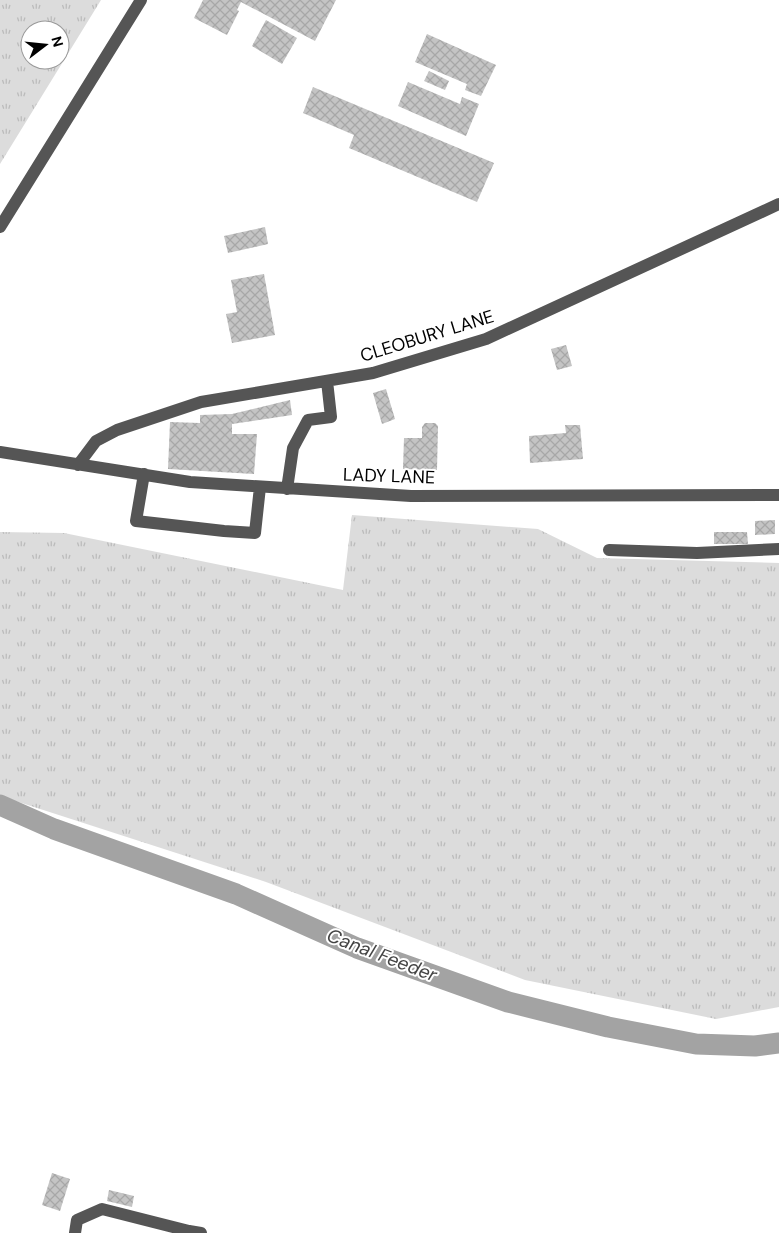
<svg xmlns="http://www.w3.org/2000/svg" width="779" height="1233" font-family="'DM Sans',sans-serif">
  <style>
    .grass { fill: url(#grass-tufts); fill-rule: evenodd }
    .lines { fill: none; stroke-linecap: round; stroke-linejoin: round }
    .canal { stroke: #a3a3a3; stroke-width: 21 }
    .building { fill: url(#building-cross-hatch) }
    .minor { stroke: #555; stroke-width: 12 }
    .labels { text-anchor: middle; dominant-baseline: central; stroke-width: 4; stroke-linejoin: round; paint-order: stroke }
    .street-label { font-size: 18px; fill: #000; stroke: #fff }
    .water-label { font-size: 19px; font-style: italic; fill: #444; stroke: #fff }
  </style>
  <defs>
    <pattern id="grass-tufts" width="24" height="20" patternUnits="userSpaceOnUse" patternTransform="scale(1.25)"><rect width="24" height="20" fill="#dcdcdc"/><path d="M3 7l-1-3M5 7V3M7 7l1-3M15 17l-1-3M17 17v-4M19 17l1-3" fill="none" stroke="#bbb"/></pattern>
    <pattern id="building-cross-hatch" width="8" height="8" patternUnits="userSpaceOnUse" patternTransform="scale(1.25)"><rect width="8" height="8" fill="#c4c4c4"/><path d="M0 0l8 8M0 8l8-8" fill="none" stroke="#a7a7a7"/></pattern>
  </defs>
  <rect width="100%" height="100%" fill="#fff"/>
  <path class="grass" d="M0,0H101L0,164ZM30,30H60V60H30Z
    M352,515L538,529L597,558L779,563V1007L716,1019L525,980L266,882L0,796V532L64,533L343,590Z"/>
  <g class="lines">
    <path class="canal" d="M0,805L54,829L236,894L357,948L508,1002L608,1027L696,1044L755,1046L779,1043"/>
  </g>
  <path class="building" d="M203,0H336L315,41L241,2L237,10L239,11L227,35L194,18Z
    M266,20L297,38L282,64L252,46Z
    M427,34L496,65L481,96L465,90L467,84L415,62Z
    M429,71L449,81L445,90L424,81Z
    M408,82L460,104L462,97L479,104L466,136L398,106Z
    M313,87L494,163L477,202L349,148L354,135L303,113Z
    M265,227L268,244L228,253L224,236Z
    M264,274L275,335L232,343L226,314L237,312L231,280Z
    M566,345L572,366L557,370L551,349Z
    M386,389L395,419L382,424L373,393Z
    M290,400L292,415L232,424V434H257L254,474L168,469L170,422L200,423V415L232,414Z
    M425,423H435L438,426L437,470L403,469L404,438H422V427Z
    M565,425H580L583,459L530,463L529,436L566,433Z
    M775,520V534L755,535V521Z
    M714,532H747L748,544H714Z
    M52,1173L70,1179L60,1211L42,1205Z
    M109,1190L134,1196L132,1207L107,1201Z"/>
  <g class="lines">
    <path class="minor" d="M0,227L141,0
      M0,452L190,482L411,496L779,495
      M78,465L96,441L117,430L201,402L373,373L486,339L779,204
      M144,474L136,521L224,531L255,533L260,487
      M287,489L293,448L308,420L331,417L327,381
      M609,550L697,553L779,549
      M75,1233L77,1220L102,1209L189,1231L201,1233"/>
  </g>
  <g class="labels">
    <g class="street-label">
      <text transform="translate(427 336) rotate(-17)">CLEOBURY LANE</text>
      <text transform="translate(389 476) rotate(2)">LADY LANE</text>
    </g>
    <g class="water-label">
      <text transform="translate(382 955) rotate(21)">Canal Feeder</text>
    </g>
  </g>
  <g transform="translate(45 45) rotate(74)"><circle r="24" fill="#ffffff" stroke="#999999"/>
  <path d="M0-4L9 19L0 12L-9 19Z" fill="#000000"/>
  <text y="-8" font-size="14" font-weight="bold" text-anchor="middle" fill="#000000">N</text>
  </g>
</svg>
